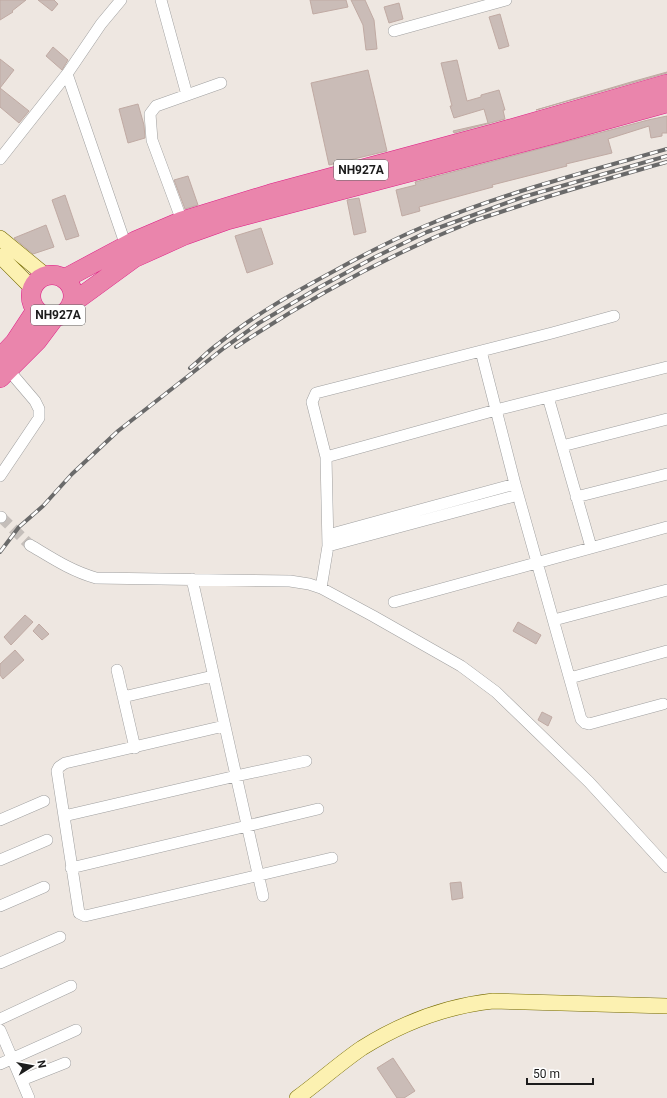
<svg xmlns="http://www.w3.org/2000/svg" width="667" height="1098" font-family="Roboto,sans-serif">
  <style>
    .building { fill: #cabcb7; stroke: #c0aaa3 }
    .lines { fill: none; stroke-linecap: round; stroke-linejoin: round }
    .street-tunnel { stroke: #c4beba; stroke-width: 11; stroke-dasharray: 11 5.5; stroke-linecap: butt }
    .street-casing { stroke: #a0a0a0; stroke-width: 12 }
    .secondary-casing { stroke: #766b00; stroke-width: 16 }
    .highway-casing { stroke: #de1c86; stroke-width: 20 }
    .street { stroke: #fff; stroke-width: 11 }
    .secondary { stroke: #fcf1b1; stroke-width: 15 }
    .highway { stroke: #ea85ac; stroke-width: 19 }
    .rail-casing { stroke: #6a6a6a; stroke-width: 4 }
    .rail { stroke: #fff; stroke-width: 2.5; stroke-dasharray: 8; stroke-linecap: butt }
    .labels { text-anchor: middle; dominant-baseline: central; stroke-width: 3; stroke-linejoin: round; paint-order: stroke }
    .shield { fill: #fff; stroke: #606060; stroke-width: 1 }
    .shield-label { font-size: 12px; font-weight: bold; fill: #1c1c1c }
  </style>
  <rect width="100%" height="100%" fill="#eee7e1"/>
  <path class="building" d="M0,0H26L12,11L13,12L0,20Z
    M38,0H54L58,4L52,11Z
    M310,0H346L348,7L313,14Z
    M351,0H365L374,20L377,49L366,50L363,25Z
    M399,3L403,19L389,23L384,7Z
    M500,14L509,46L499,49L489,17Z
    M53,47L68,60L62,70L46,56Z
    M0,59L14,70L0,88L29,111L19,123L0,107Z
    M457,60L467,101L481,97V95L499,90L505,110H503L505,119L454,133L453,131L488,123L484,109L454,118L450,106H452L441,63Z
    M368,70L387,151L329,165L311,83Z
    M667,72V73L536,110L631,82Z
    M138,104L144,125L145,138L128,143L119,109Z
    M667,116V133H662V136L651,138L649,126L608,139L612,153L566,164L567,166L492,185L493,187L419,207L420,211L402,216L396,190L416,185L415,182L648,120Z
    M188,176L198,205L185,209L174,180Z
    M65,195L79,236L66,240L52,200Z
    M359,198L366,232L354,235L347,200Z
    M46,225L54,247L33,254L14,238Z
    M261,228L273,264L247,273L235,236Z
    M25,615L33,622L11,645L4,637Z
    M518,622L541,635L536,644L513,631Z
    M39,624L49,634L42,640L33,631Z
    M15,650L24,660L3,679L0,675V664Z
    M542,712L552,717L548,726L538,720Z
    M461,882L463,898L452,900L450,883Z
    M393,1058L415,1091L404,1098H397L377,1068Z"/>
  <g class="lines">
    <path class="street-tunnel" d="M1,517L30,545"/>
    <g class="street-casing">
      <path id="street" d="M161,0L187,95
        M394,31L506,0
        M67,74L126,246
        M0,159L67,74L101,24L121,0
        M182,221L152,140L150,114L156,106L221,83
        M481,351L515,484L581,719L585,723L589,724L663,704
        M548,397L591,547
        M562,446L667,419
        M326,457L496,410L667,367
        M0,476L39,418V409L35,401L6,367
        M576,497L667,474
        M0,517H1
        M328,535L515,484
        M30,545C52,558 71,571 96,578L290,581L309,584L321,588L373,616L461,666L496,692L589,782L667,867
        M328,546L518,495
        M192,579L263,896
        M321,588L328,546L326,457L312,402L316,393L552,333L614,316
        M394,602L667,527
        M554,620L667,590
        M117,670L135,748
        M570,678L667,651
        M123,697L213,676
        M224,726L65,763L59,767L57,771L79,913L85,916L332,858
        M64,816L236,776L306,761
        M0,820L44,801
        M0,860L47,840
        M71,868L318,809
        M0,906L44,887
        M0,963L60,937
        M0,1019L71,986
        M0,1030L29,1098
        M0,1064L76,1030
        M22,1080L65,1063"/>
    </g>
    <g class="secondary-casing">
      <path id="secondary" d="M0,238L45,275
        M0,256L32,288
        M297,1098C319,1082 340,1063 362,1048C402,1023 447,1006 493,1001L667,1006"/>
    </g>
    <g class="highway-casing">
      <path id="highway" d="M31 296a21 21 0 1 1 42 0a21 21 0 1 1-42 0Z
        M64,279L135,241L182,221L270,194L496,133L667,84
        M71,304L134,258L185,235L227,220L558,133L667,103
        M0,358L15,342L36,310
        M0,378L37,341L55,317"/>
    </g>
    <use href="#street" class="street"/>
    <use href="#secondary" class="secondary"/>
    <use href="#highway" class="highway"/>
    <g class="rail-casing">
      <path id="rail" d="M236,347C311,297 392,253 476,220C491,215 507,210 522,205C570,189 618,176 667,162
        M190,368C200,360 208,351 218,344C254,315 295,292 336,270C365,254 394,239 425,226C503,193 586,172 667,149
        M0,552L19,527L43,506L72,474L118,431L224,348L259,323L318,288L375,257L427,232L523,197L667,156"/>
    </g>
    <use href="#rail" class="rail"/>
  </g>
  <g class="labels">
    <g class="shield">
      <rect x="334" y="160" width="54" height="20" rx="3"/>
      <rect x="31" y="305" width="54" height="20" rx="3"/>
    </g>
    <g class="shield-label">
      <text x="361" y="170">NH927A</text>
      <text x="58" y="315">NH927A</text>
    </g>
  </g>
  <g transform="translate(32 1066) rotate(79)" stroke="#ffffff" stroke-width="3" paint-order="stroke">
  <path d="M0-3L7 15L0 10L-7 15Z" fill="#1c1c1c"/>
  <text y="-6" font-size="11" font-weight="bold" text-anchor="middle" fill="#1c1c1c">N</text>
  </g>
  <path d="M527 1078v6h66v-6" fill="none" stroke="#1c1c1c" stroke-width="2"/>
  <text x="533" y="1078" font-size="12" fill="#1c1c1c" stroke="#ffffff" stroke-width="3" paint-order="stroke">50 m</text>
</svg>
